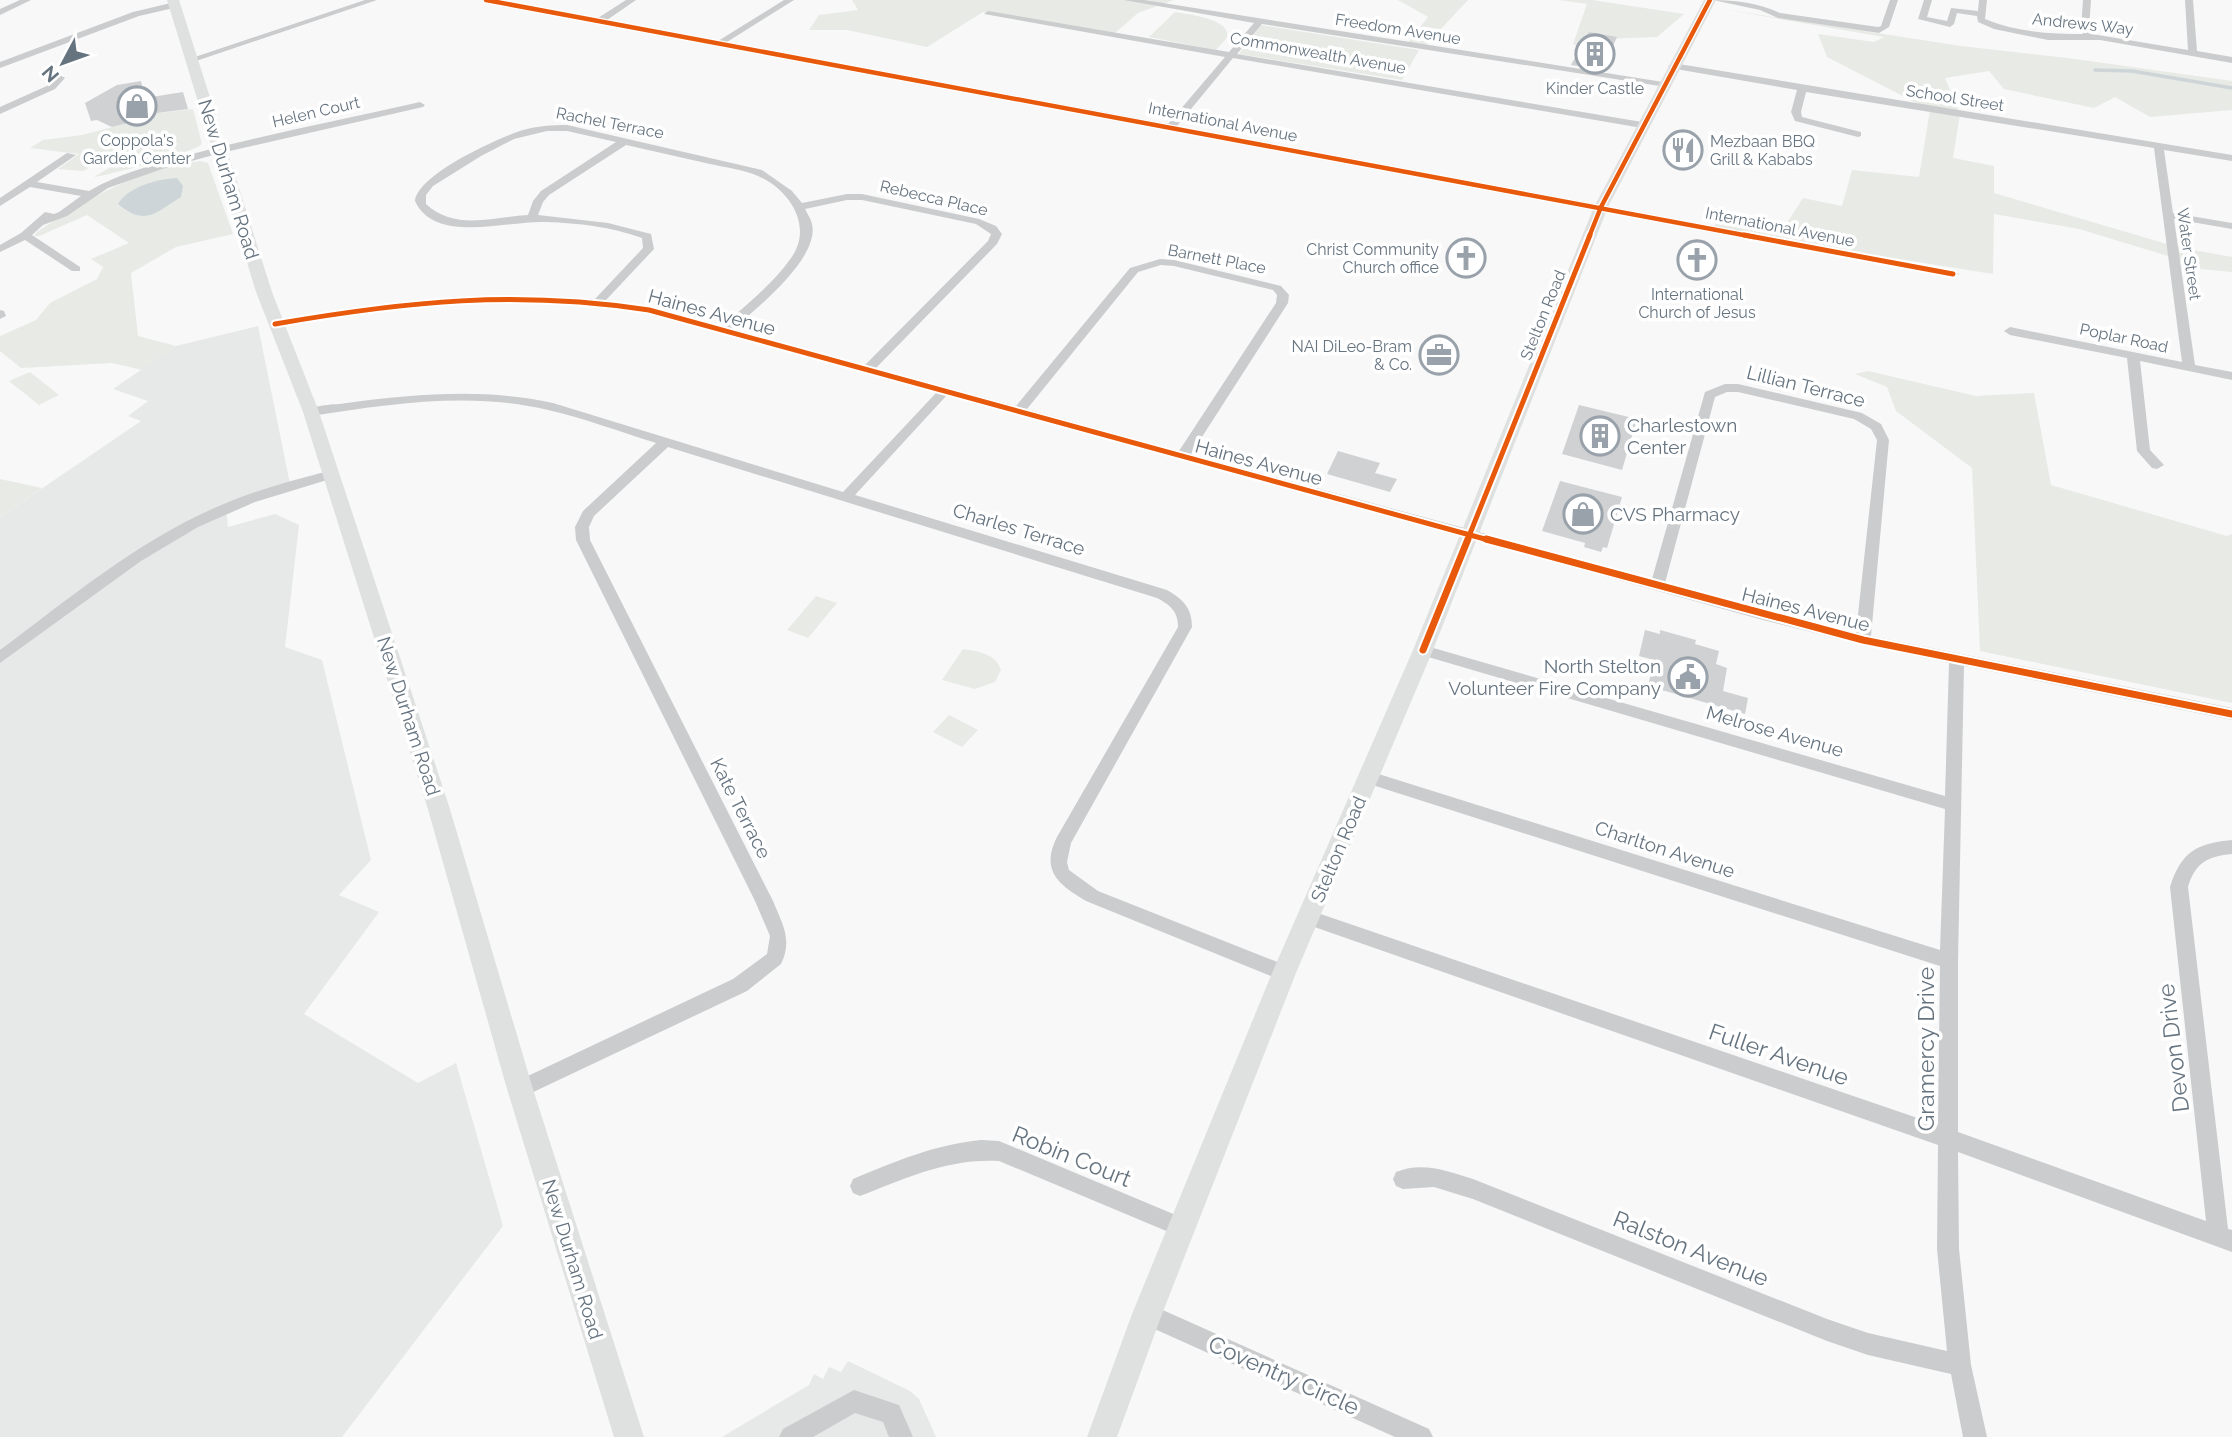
<svg xmlns="http://www.w3.org/2000/svg" width="2232" height="1437" font-family="Raleway,sans-serif">
  <style>
    .built { fill: #e7e8e8 }
    .green { fill: #e7eae5 }
    .water { fill: #ced5d8 }
    .lines { fill: none; stroke-linecap: round; stroke-linejoin: round }
    .stream { stroke: #ced5d8; stroke-width: 3.5 }
    .building { fill: #cfd1d2 }
    .minor { fill: #cbcccd; fill-rule: evenodd }
    .secondary { fill: #dfe0e0; fill-rule: evenodd }
    .cycleway-far2-casing { stroke: #fff; stroke-width: 7 }
    .cycleway-far1-casing { stroke: #fff; stroke-width: 9 }
    .cycleway-casing { stroke: #fff; stroke-width: 11 }
    .cycleway-far2 { stroke: #e8590c; stroke-width: 4.5 }
    .cycleway-far1 { stroke: #e8590c; stroke-width: 5 }
    .cycleway { stroke: #e8590c; stroke-width: 7 }
    .labels { text-anchor: middle; dominant-baseline: central; stroke-width: 7; stroke-linejoin: round; paint-order: stroke }
    .far-street-label { font-size: 16px; fill: #667480; stroke: #fff }
    .far-poi-label { font-size: 16px; fill: #667480; stroke: #fff }
    .street-label { font-size: 19px; fill: #667480; stroke: #fff }
    .poi-label { font-size: 19px; fill: #667480; stroke: #fff; text-anchor: start }
    .near-street-label { font-size: 23px; fill: #667480; stroke: #fff }
  </style>
  <rect width="100%" height="100%" fill="#f8f8f8"/>
  <path class="built" d="M258,326L290,484L226,506L228,527L275,514L299,525L285,647L322,660L371,860L339,895L379,912L304,1014L418,1083L456,1063L503,1226L342,1437H0V517L141,421L128,416L148,401L113,389L176,346Z
    M848,1361L910,1391L919,1399L936,1437H722L809,1385L814,1374L823,1379L829,1367L841,1372Z"/>
  <path class="green" d="M852,0H1174L1138,13L1115,33L983,12L927,47L847,30H809L819,15L858,10Z
    M1398,0H1468L1424,47L1407,44L1428,17Z
    M1559,0H1592L1684,14L1657,37L1605,39L1584,49L1573,44L1587,4Z
    M1722,9L1961,46L2075,59L2232,81V110L2150,117L2115,97L2094,108L2004,89L1989,71L1945,78L1960,114L1953,158L1994,166V193L2177,247L2232,257V272L2189,268L2178,259L2079,229L1994,214L1993,274L1712,229L1720,218L1785,226L1803,198L1842,206L1852,170L1919,177L1930,110L1827,57L1818,34L1874,42L1884,37Z
    M1175,12C1186,14 1232,19 1227,37C1225,41 1219,46 1216,50L1149,37Z
    M1261,25L1419,50L1402,80L1239,54Z
    M193,109L202,144C190,154 113,174 94,177L116,164L104,161L83,171L58,169L79,154L30,148L43,140L82,135L136,121L149,114Z
    M200,161L208,163L233,234L176,247L131,273L138,336L176,346L142,370L112,363L21,368L0,351V336L36,320L50,303L97,279L103,267L91,259L129,243L87,215L39,236H34L37,232C85,200 142,167 200,161Z
    M1868,371L1976,396L2034,393L2051,485L2227,536L2232,534V703L1980,651L1972,468L1896,411L1887,387L1855,374Z
    M30,372L59,395L39,405L9,381Z
    M0,479L42,488L0,517Z
    M816,596L837,603L808,638L787,630Z
    M963,649C978,651 996,654 1001,670L995,682L975,689L942,680Z
    M949,715L978,730L962,747L933,732Z"/>
  <path class="water" d="M166,133L173,143C151,152 136,149 113,145Z
    M177,178L183,186L181,197C154,214 145,226 118,204C129,186 158,179 177,178Z"/>
  <g class="lines">
    <path class="stream" d="M2095,70L2132,71L2232,88"/>
  </g>
  <path class="building" d="M1589,32L1617,37L1602,70L1571,65Z
    M141,81L145,98L183,92L188,109L149,114L136,121L112,127L97,120L91,121L85,103L117,85Z
    M1579,405L1637,419L1622,470L1562,454Z
    M1338,451L1380,463L1375,473L1397,479L1390,492L1327,474Z
    M1560,481L1622,497L1607,548L1603,547L1601,552L1584,547L1585,543L1542,531Z
    M1645,630L1660,634V630L1696,640L1695,644L1719,651L1716,664L1727,668L1723,691L1748,698L1745,714L1648,686L1654,660L1639,656Z"/>
  <g class="lines">
    <path class="minor" d="M20,0H31L0,15V9Z
      M365,0H377L196,61L189,59Z
      M482,0H499L598,18L626,0H636L607,20L718,41L784,0H794L727,42L1168,124L1225,57L984,14L988,11L1229,52L1254,23L1124,0H1144L1663,82L1668,85L1666,87L1262,24L1237,54L1642,122L1647,125L1642,128L1233,58L1177,126L1953,271L1959,274L1953,277Z
      M1713,0C1736,0 1758,3 1780,13L1878,27L1881,26L1890,0H1898L1889,27L1879,33L1778,18L1760,10Z
      M1924,0H1932L1927,17L1947,21L1951,8L1978,11L1979,0H1987L1985,19C2016,32 2050,34 2083,34L2081,28L2083,0H2091L2089,28L2092,34L2188,50L2185,0H2193L2197,51L2232,57V63L2100,40H2048L1994,29L1978,22L1977,16L1957,13L1954,24L1950,27L1918,19Z
      M175,2L179,5L178,7L139,16L0,68V62L133,12Z
      M1673,63L2232,155V161L2164,150L2173,213L2232,223V229L2174,219L2195,365L2232,372V380L2140,361L2150,450L2164,465L2157,469L2152,468L2137,451L2127,358L2010,335L2004,331L2010,327L2182,362L2154,148L1806,92L1801,112L1802,117L1861,132V136L1858,137L1795,121L1791,112L1797,90L1670,68L1668,66Z
      M60,75L65,78L55,89L0,114V107L49,85Z
      M420,102L425,105L423,107L221,153L162,169L108,188L67,216L43,225L32,235L80,267V271H72L25,240L0,252V245L21,233L45,212L54,214L59,212L81,196L30,187L0,206V198L67,153L76,155L37,182L89,191C117,174 153,165 185,156C262,135 342,120 420,102Z
      M567,125L762,170L792,191L802,203L847,194H862L979,219L996,226L1002,234L997,244L876,368L1016,406L1130,268L1160,259L1174,260L1281,286L1289,295L1288,303L1191,454L1652,579L1705,392L1725,384H1738L1862,413L1881,424L1889,440L1871,636L2232,708V720L1964,666L1958,961V1132L2206,1221L2170,887C2181,852 2197,843 2232,840V854C2208,856 2195,863 2188,887L2228,1229L2232,1230V1252L1958,1152L1959,1249L1971,1365L1987,1437H1963L1951,1374L1868,1355L1827,1341L1473,1199L1434,1187L1403,1189L1396,1186L1393,1179L1396,1172C1422,1161 1448,1171 1473,1179L1827,1319L1868,1333L1947,1351L1937,1249L1938,1145L1303,923L1300,918L1303,913L1309,910L1938,1125L1940,966L1363,782L1361,777L1363,772L1369,771L1940,950L1945,809L1418,654L1415,650L1423,645L1945,796L1949,663L1863,645L1763,620L947,395L855,495L1167,590C1183,599 1192,608 1192,627L1071,843L1067,862L1069,870L1098,891L1290,967L1293,973L1290,979L1284,981L1278,979L1086,901C1059,885 1040,871 1057,837L1178,627C1178,611 1170,605 1157,598L668,447L594,516L589,527L590,540L773,901C782,923 793,940 781,964L747,991L527,1095L520,1098L513,1095L510,1089L513,1083L733,979L767,954L770,936L755,901L576,540L575,527L583,511L656,443C620,432 584,418 548,410C471,391 388,404 311,416L305,412C314,404 334,405 347,403C415,394 486,388 553,403L843,492L936,393L648,313C514,293 407,304 275,328L269,324L275,320C382,302 486,290 595,299L643,248L642,238C612,227 578,223 546,222C509,220 435,245 415,201C418,174 498,138 523,130C537,126 552,125 567,125ZM547,131H567L616,142L541,191L533,201L528,215C492,217 455,231 426,204V195L433,186L481,156L514,139ZM626,145C654,151 682,158 710,164C724,167 739,169 753,174C787,186 815,225 791,258C773,284 746,305 722,326L649,307L606,300L654,249L651,234L608,223L538,215L543,202L549,195ZM847,200H862L976,224L991,234L988,241L865,365L733,329C756,309 820,258 812,224C811,219 807,213 805,209ZM1161,265L1174,266L1273,290L1277,295L1276,303L1179,451L1027,409L1138,272ZM1727,392H1738L1854,419L1871,429L1877,440L1856,633L1665,583L1715,397Z
      M0,310L4,311L6,316L0,319Z
      M332,470L337,471V477L255,502L198,527L141,561L0,663V650C70,598 139,540 219,506C255,490 294,480 332,470Z
      M981,1140L999,1141L1190,1221L1193,1228L1190,1235L1183,1238L999,1161C949,1158 906,1178 860,1196L853,1193L850,1186L853,1179C894,1162 936,1144 981,1140Z
      M1147,1303L1429,1429L1433,1437H1395L1139,1322L1136,1314L1139,1306Z
      M854,1390L899,1405L913,1437H889L883,1422L855,1413L813,1437H779L783,1429Z"/>
    <path class="secondary" d="M167,0H179L272,292L319,412L449,806L533,1089L644,1437H614L507,1089L427,806L303,412L256,292Z
      M1704,0H1716L1608,207L1433,650L1296,973L1162,1314L1117,1437H1087L1132,1314L1272,973L1413,650L1594,207Z"/>
    <g class="cycleway-far2-casing">
      <path id="cycleway-far2" d="M486,0L1754,237
        M1589,237L1601,207L1710,0"/>
    </g>
    <g class="cycleway-far1-casing">
      <path id="cycleway-far1" d="M1744,235L1953,274
        M275,324C408,301 515,290 649,310L1492,541
        M1467,541L1590,235"/>
    </g>
    <g class="cycleway-casing">
      <path id="cycleway" d="M1486,539L1863,640L2232,714
        M1423,650L1468,539"/>
    </g>
    <use href="#cycleway-far2" class="cycleway-far2"/>
    <use href="#cycleway-far1" class="cycleway-far1"/>
    <use href="#cycleway" class="cycleway"/>
  </g>
  <defs>
    <g id="building-ring" transform="scale(2.0125)"><circle r="9.5" fill="#fff" stroke="#99a2aa" stroke-width="1.5"/><path d="M-4-6H4V6H1V3H-1V6H-4ZM-2.5-4.3h1.7v1.8h-1.7ZM.8-4.3h1.7v1.8H.8ZM-2.5-1h1.7V.8h-1.7ZM.8-1h1.7V.8H.8Z" fill="#99a2aa"/></g>
    <g id="shop-ring" transform="scale(2.0125)"><circle r="9.5" fill="#fff" stroke="#99a2aa" stroke-width="1.5"/><path d="M-5-2.5h2.3a2.7 3.5 0 0 1 5.4 0H5L5.5 6h-11ZM-1.5-2.5h3a1.5 2.3 0 0 0-3 0Z" fill="#99a2aa"/></g>
    <g id="restaurant-ring" transform="scale(2.0125)"><circle r="9.5" fill="#fff" stroke="#99a2aa" stroke-width="1.5"/><path d="M-5-6h1v4h1v-4h1v4h1v-4h1v5L-1.5 .5V6h-2V.5L-5-1ZM5-6V6H3V1.5H1.5Q1.5-4 5-6Z" fill="#99a2aa"/></g>
    <g id="church-ring" transform="scale(2.0125)"><circle r="9.5" fill="#fff" stroke="#99a2aa" stroke-width="1.5"/><path d="M-1.2-6h2.4v3.5h3.3v2.4h-3.3V6h-2.4V-.1h-3.3v-2.4h3.3Z" fill="#99a2aa"/></g>
    <g id="office-ring" transform="scale(2.0125)"><circle r="9.5" fill="#fff" stroke="#99a2aa" stroke-width="1.5"/><path d="M-6-3h4V-5.5h4V-3h4V5H-6ZM-1-4.5V-3h2v-1.5ZM-6 0V1H6V0Z" fill="#99a2aa"/></g>
    <g id="civic-ring" transform="scale(2.0125)"><circle r="9.5" fill="#fff" stroke="#99a2aa" stroke-width="1.5"/><path d="M-.6-6.5H3V-4.5H.6V-3L4-1V1h2V6H-6V1h2V-1L-.6-3ZM-1.2 2.5V6h2.4V2.5Z" fill="#99a2aa"/></g>
  </defs>
  <g fill-rule="evenodd">
    <use href="#building-ring" x="1595" y="54"/>
    <use href="#shop-ring" x="137" y="106"/>
    <use href="#restaurant-ring" x="1683" y="150"/>
    <use href="#church-ring" x="1466" y="258"/>
    <use href="#church-ring" x="1697" y="260"/>
    <use href="#office-ring" x="1439" y="355"/>
    <use href="#building-ring" x="1600" y="436"/>
    <use href="#shop-ring" x="1583" y="514"/>
    <use href="#civic-ring" x="1688" y="677"/>
  </g>
  <g class="labels">
    <g class="far-street-label">
      <text transform="translate(2083 24) rotate(6)">Andrews Way</text>
      <text transform="translate(1398 29) rotate(9)">Freedom Avenue</text>
      <text transform="translate(1318 53) rotate(10)">Commonwealth Avenue</text>
      <text transform="translate(1955 98) rotate(9)">School Street</text>
      <text transform="translate(316 112) rotate(-13)">Helen Court</text>
      <text transform="translate(1223 122) rotate(11)">International Avenue</text>
      <text transform="translate(610 123) rotate(11)">Rachel Terrace</text>
      <text transform="translate(934 198) rotate(13)">Rebecca Place</text>
      <text transform="translate(1780 227) rotate(11)">International Avenue</text>
      <text transform="translate(2189 254) rotate(82)">Water Street</text>
      <text transform="translate(1217 259) rotate(11)">Barnett Place</text>
      <text transform="translate(1543 315) rotate(-68)">Stelton Road</text>
      <text transform="translate(2124 338) rotate(12)">Poplar Road</text>
    </g>
    <g class="far-poi-label">
      <text x="1595" y="88">Kinder Castle</text>
      <text x="137" y="140">Coppola's<tspan x="137" dy="18">Garden Center</tspan></text>
      <text x="1710" y="141" text-anchor="start">Mezbaan BBQ<tspan x="1710" dy="18">Grill &amp; Kababs</tspan></text>
      <text x="1439" y="249" text-anchor="end">Christ Community<tspan x="1439" dy="18">Church office</tspan></text>
      <text x="1697" y="294">International<tspan x="1697" dy="18">Church of Jesus</tspan></text>
      <text x="1412" y="346" text-anchor="end">NAI DiLeo-Bram<tspan x="1412" dy="18">&amp; Co.</tspan></text>
    </g>
    <g class="street-label">
      <text transform="translate(229 179) rotate(73)">New Durham Road</text>
      <text transform="translate(712 312) rotate(15)">Haines Avenue</text>
      <text transform="translate(1806 386) rotate(14)">Lillian Terrace</text>
      <text transform="translate(1259 462) rotate(15)">Haines Avenue</text>
      <text transform="translate(1019 529) rotate(17)">Charles Terrace</text>
      <text transform="translate(1806 609) rotate(14)">Haines Avenue</text>
      <text transform="translate(409 716) rotate(72)">New Durham Road</text>
      <text transform="translate(1775 731) rotate(16)">Melrose Avenue</text>
      <text transform="translate(741 808) rotate(63)">Kate Terrace</text>
      <text transform="translate(1338 849) rotate(-67)">Stelton Road</text>
      <text transform="translate(1665 849) rotate(18)">Charlton Avenue</text>
      <text transform="translate(573 1259) rotate(73)">New Durham Road</text>
    </g>
    <g class="poi-label">
      <text x="1627" y="425">Charlestown<tspan x="1627" dy="22">Center</tspan></text>
      <text x="1610" y="514">CVS Pharmacy</text>
      <text x="1661" y="666" text-anchor="end">North Stelton<tspan x="1661" dy="22">Volunteer Fire Company</tspan></text>
    </g>
    <g class="near-street-label">
      <text transform="translate(2173 1048) rotate(-97)">Devon Drive</text>
      <text transform="translate(1925 1049) rotate(-90)">Gramercy Drive</text>
      <text transform="translate(1779 1054) rotate(19)">Fuller Avenue</text>
      <text transform="translate(1072 1156) rotate(22)">Robin Court</text>
      <text transform="translate(1691 1248) rotate(22)">Ralston Avenue</text>
      <text transform="translate(1284 1375) rotate(24)">Coventry Circle</text>
    </g>
  </g>
  <g transform="translate(63 63) rotate(229)" stroke="#ffffff" stroke-width="5" paint-order="stroke">
  <path d="M0-5L12 26L0 18L-12 26Z" fill="#667480"/>
  <text y="-10" font-size="19" font-weight="bold" text-anchor="middle" fill="#667480">N</text>
  </g>
</svg>
